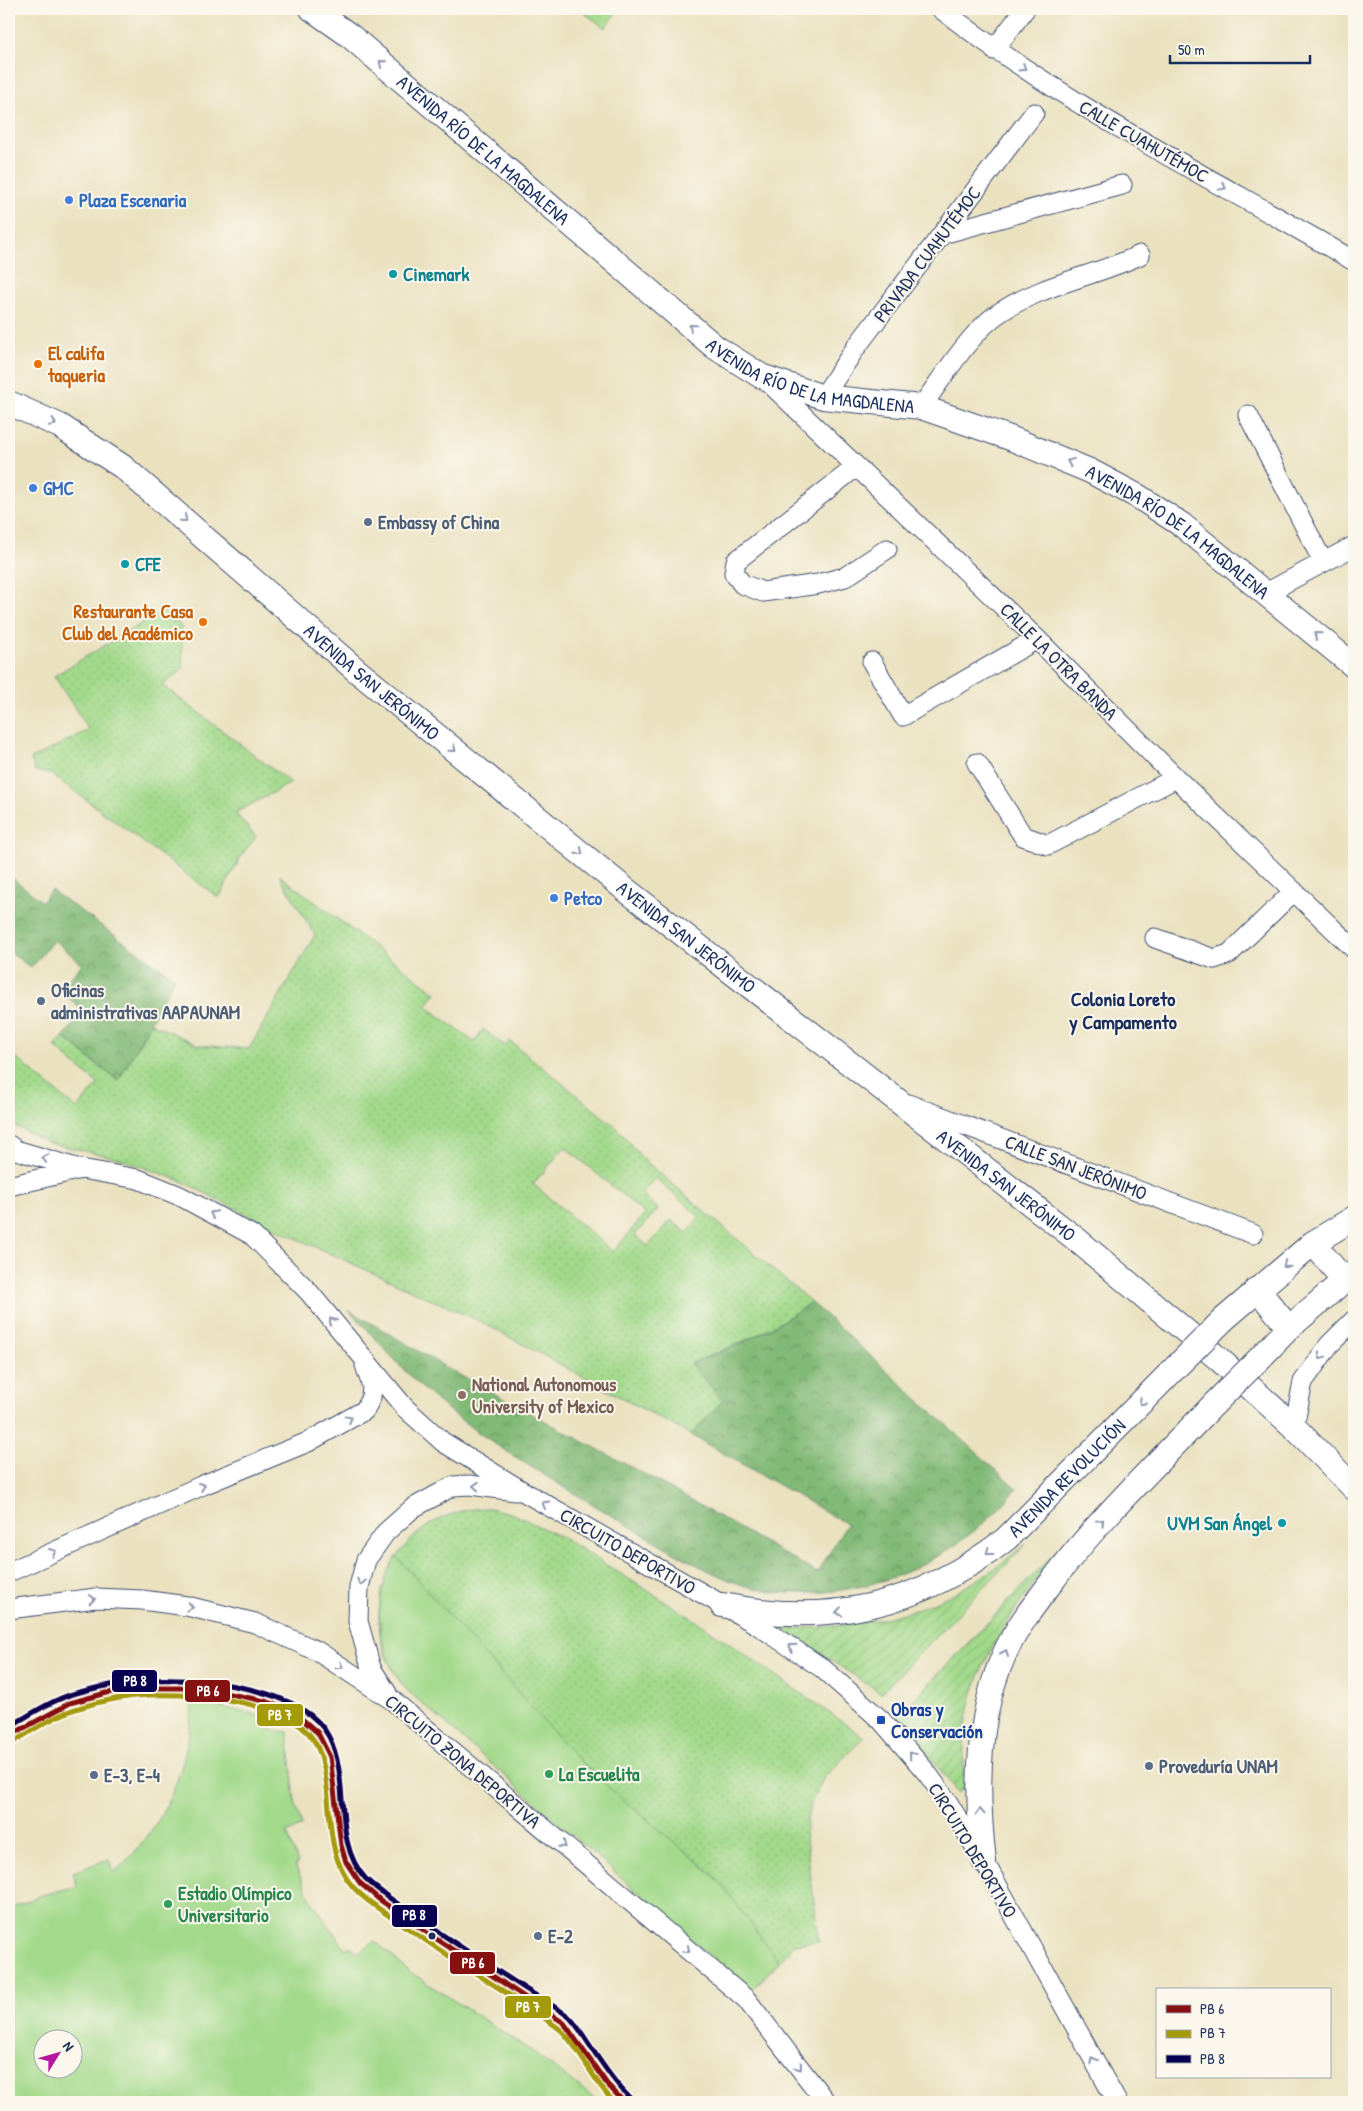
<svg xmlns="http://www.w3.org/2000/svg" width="1363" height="2111" font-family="'Patrick Hand',sans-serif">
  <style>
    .grass { fill: url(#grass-dots); stroke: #5e8474; fill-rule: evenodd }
    .forest { fill: url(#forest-crowns); stroke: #4e746a }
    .park { fill: #a2d98a; stroke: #5e8474; fill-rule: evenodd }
    .garden { fill: url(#garden-furrows); stroke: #5e8474 }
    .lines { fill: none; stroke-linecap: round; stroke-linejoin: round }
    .minor-casing { stroke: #3a4a6d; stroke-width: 21 }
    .major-casing { stroke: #3a4a6d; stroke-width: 26 }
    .minor { stroke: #fff; stroke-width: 19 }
    .major { stroke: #fff; stroke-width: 24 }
    .major-bridge-casing { stroke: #3a4a6d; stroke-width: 26; stroke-linecap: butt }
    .major-bridge { stroke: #fff; stroke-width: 24 }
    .bus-1-casing { stroke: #fbf7ec; stroke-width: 9 }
    .bus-2-casing { stroke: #fbf7ec; stroke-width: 9 }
    .bus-3-casing { stroke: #fbf7ec; stroke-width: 9 }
    .bus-1 { stroke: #861111; stroke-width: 5 }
    .bus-2 { stroke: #a59a08; stroke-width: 5 }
    .bus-3 { stroke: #080050; stroke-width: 5 }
    .oneway { stroke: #8d97ae }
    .shop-dot { fill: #3f7fe0; stroke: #fbf7ec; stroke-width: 2 }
    .culture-dot { fill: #0f9aa8; stroke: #fbf7ec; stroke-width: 2 }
    .food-dot { fill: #e8710a; stroke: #fbf7ec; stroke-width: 2 }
    .service-dot { fill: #5c6f8a; stroke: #fbf7ec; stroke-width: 2 }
    .education-dot { fill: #8d6e63; stroke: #fbf7ec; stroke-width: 2 }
    .transit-dot { fill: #1a4fb4; stroke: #fbf7ec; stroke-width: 2 }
    .leisure-dot { fill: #2e9e5b; stroke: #fbf7ec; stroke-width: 2 }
    .bus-dot { fill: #1b2f5e; stroke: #fbf7ec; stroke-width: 2 }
    .labels { text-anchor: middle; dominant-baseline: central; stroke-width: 4; stroke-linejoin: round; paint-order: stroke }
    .street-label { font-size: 19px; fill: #1b2f5e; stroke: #fbf7ec }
    .shop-label { font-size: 19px; font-weight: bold; fill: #366cbe; stroke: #fbf7ec; text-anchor: start }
    .culture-label { font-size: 19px; font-weight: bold; fill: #0d838f; stroke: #fbf7ec; text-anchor: start }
    .food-label { font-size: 19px; font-weight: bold; fill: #c56008; stroke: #fbf7ec; text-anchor: start }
    .service-label { font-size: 19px; font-weight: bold; fill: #4e5e75; stroke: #fbf7ec; text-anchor: start }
    .education-label { font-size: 19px; font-weight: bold; fill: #785e54; stroke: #fbf7ec; text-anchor: start }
    .transit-label { font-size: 19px; font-weight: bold; fill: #164399; stroke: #fbf7ec; text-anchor: start }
    .leisure-label { font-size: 19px; font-weight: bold; fill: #27864d; stroke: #fbf7ec; text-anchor: start }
    .neighbourhood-label { font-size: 20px; font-weight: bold; fill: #1b2f5e; stroke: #fbf7ec }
    .line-badge { stroke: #fbf7ec; stroke-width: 2 }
    .badge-label { font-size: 14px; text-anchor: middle; font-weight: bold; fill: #fff }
  </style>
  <defs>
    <pattern id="grass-dots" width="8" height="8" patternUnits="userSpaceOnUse" patternTransform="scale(1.25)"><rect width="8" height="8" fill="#a2d98a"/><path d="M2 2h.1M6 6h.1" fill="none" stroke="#8bbb7a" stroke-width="1.8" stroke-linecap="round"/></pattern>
    <pattern id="forest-crowns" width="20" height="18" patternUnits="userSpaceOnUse" patternTransform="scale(1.25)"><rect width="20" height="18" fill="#81b976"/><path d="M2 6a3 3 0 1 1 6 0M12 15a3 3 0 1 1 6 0" fill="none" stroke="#699764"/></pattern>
    <pattern id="garden-furrows" width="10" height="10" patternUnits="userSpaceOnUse" patternTransform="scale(1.25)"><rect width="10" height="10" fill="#a2d98a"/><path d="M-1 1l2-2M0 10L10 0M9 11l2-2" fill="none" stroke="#8bbb7a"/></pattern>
  </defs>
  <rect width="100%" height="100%" fill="#fbf7ec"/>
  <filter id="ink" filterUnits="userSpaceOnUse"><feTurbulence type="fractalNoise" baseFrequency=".02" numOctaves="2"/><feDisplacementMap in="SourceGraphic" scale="10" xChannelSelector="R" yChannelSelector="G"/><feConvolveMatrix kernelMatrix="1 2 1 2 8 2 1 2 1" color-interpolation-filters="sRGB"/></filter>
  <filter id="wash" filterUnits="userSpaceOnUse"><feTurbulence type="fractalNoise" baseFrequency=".0096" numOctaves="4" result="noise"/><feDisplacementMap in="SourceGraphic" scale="20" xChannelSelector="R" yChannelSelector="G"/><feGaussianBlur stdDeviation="1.12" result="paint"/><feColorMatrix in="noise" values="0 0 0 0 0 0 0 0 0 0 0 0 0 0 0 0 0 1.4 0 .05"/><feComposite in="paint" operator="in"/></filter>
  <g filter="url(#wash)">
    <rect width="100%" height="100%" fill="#eae1bf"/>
    <path class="grass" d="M162,611L181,626L183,669L162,685L291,783L235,813L256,837L243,853L219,898L51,774L35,771L31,759L89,730L54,676Z
      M279,875L436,993L426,1006L474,1042L483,1029L505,1046L510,1041L617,1128L642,1158L811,1302C775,1329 733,1347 691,1363L724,1400L691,1435L483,1323L276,1229L181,1181L121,1159L49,1143L9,1123V1052L77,1109L98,1084L55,1047L63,1037L118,1081L151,1023L198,1045L249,1049L315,935ZM565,1147L645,1214L613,1252L533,1184ZM655,1178L700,1217L687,1233L671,1220L648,1246L635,1235L658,1209L641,1194Z
      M490,1508L513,1514L563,1538L698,1622L864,1737L823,1779L810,1804L805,1832L819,1941L795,1944L757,1985L406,1689C344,1617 395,1507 490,1508Z"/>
    <path class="forest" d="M9,875L42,902L51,890L175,978L118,1081L63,1037L85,1011L60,991L82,964L54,940L31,968L9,951Z
      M811,1302L1017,1489C963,1552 895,1589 811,1593C783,1594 755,1591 729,1580C686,1562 645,1534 604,1511C541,1473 475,1436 420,1386C395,1362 373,1335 349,1310L452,1371L657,1481L817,1573L847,1524L691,1435L723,1400L690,1364C733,1348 775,1329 811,1302Z"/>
    <path class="park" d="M579,9H619L605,28Z
      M396,1556L574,1755L615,1793L700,1863L720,1882L779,1962L750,1991L406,1689C375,1652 371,1598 396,1556Z
      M192,1701L271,1718L270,1730L288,1732L295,1801L302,1826L287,1833L298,1863L295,1865L311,1899L345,1949L351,1946L357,1953L375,1941L407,1970L533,2052L599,2102H9V1909L42,1895L77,1886L73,1872L109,1859L113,1873C164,1831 190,1767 192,1701ZM42,2038H72V2068H42Z"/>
    <path class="garden" d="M1026,1544L881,1693L782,1629C884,1626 946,1611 1026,1544Z
      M1059,1548C1002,1630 955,1681 965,1787L958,1793L898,1716Z"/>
  </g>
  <g filter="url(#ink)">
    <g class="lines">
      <g class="minor-casing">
        <path id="minor" d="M941,9C1069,108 1215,180 1354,261
          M994,50L1025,9
          M942,234L1122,185
          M764,378L1037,639L1176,778L1354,949
          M823,397L857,346L1034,113
          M921,407C942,379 972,329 1002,311C1044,284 1095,276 1140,255
          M1248,415L1323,562
          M856,467L736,561L734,573L742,584L763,592L818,584L845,577L887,549
          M1266,593L1354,546
          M872,662L903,716L1037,639
          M977,763L1023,836L1048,845L1176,778
          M1155,938L1214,959L1229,954L1294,891
          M908,1104L1253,1234
          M9,1145L16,1150L80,1169
          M9,1186L81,1169L138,1179L180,1196L252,1235L308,1291L405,1408L443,1442L524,1492L756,1624L822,1668L881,1720L927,1773L947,1801L984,1861L1117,2102
          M1294,1427L1303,1382L1329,1345L1354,1320
          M9,1572L203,1485L308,1442L365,1410L371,1397L372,1386L365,1365
          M9,1609L96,1598L142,1600L187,1606L255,1623L317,1651L392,1700L746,1999L826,2102
          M387,1693L371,1668L358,1621L359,1587L366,1560L386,1532L413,1508L453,1486L470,1485L516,1491"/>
      </g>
      <g class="major-casing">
        <g id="major">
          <path id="s1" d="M312,9L349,35L715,347L761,376L823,397L921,407L1010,438L1090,471L1139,497L1182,525L1354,666"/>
          <path id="s2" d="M9,403L60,426L123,467L356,670L626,890L1076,1239L1220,1360L1294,1427L1354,1488"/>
          <path d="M1313,1243L1343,1279"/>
          <path d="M1257,1289L1289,1328"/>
          <path d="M1223,1320L1313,1243L1354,1218"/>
          <path d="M1262,1356L1289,1328L1354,1272"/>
          <path id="s3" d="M722,1605C828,1627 920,1606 1006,1539L1176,1367"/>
          <path d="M984,1861C976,1795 976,1717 1004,1655C1015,1630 1031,1609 1047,1588C1096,1521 1158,1463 1215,1403"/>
        </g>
      </g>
      <use href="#minor" class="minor"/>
      <use href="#major" class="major"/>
      <g class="major-bridge-casing">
        <path id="major-bridge" d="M1176,1367L1223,1320
          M1215,1403L1262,1356"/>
      </g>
      <use href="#major-bridge" class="major-bridge"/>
      <g class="bus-1-casing">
        <path id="bus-1" d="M9,1736L70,1703L106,1693L144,1688H185L225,1693L265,1701L294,1712L318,1733L330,1757L341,1845L346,1862L360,1883L380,1900L429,1934L564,2023L607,2084L624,2102"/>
      </g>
      <g class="bus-2-casing">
        <path id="bus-2" d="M13,1742C35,1729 57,1714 82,1707C104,1700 128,1696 151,1695C195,1693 297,1701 317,1746C337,1791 319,1848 353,1887C369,1904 390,1916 409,1929C457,1963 509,1993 557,2027C576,2041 593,2082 614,2102"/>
      </g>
      <g class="bus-3-casing">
        <path id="bus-3" d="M9,1727C31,1714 52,1700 76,1693C101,1686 126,1681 151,1680C201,1678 304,1687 329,1737C351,1780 332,1842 365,1878C379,1892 396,1902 412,1914C447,1938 482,1961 518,1984C534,1995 552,2004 568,2016C577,2024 584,2037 591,2047C602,2064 614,2082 629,2097"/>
      </g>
      <use href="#bus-1" class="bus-1"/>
      <use href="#bus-2" class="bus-2"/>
      <use href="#bus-3" class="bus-3"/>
    </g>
    <defs><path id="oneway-chevron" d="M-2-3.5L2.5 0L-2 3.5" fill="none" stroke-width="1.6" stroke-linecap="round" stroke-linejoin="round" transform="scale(1.25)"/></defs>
    <g class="oneway">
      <use href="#oneway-chevron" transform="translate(382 63) rotate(-140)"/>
      <use href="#oneway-chevron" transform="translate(1023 68) rotate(32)"/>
      <use href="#oneway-chevron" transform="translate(1223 187) rotate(29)"/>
      <use href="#oneway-chevron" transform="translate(692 327) rotate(-140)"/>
      <use href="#oneway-chevron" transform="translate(53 423) rotate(27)"/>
      <use href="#oneway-chevron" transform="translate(1070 462) rotate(-158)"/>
      <use href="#oneway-chevron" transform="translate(184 519) rotate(41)"/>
      <use href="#oneway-chevron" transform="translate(1317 635) rotate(-141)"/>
      <use href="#oneway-chevron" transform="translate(453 749) rotate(39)"/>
      <use href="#oneway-chevron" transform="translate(580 852) rotate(39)"/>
      <use href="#oneway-chevron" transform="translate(45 1158) rotate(-163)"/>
      <use href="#oneway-chevron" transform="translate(213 1214) rotate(-152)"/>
      <use href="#oneway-chevron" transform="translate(1286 1265) rotate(141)"/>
      <use href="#oneway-chevron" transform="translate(332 1321) rotate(-129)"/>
      <use href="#oneway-chevron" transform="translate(1321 1356) rotate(127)"/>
      <use href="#oneway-chevron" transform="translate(1142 1402) rotate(135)"/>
      <use href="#oneway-chevron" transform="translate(349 1419) rotate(-29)"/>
      <use href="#oneway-chevron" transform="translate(202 1486) rotate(-23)"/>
      <use href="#oneway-chevron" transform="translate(476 1486) rotate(-176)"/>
      <use href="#oneway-chevron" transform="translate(545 1504) rotate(-150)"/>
      <use href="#oneway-chevron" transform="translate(1101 1522) rotate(-46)"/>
      <use href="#oneway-chevron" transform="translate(53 1552) rotate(-25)"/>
      <use href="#oneway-chevron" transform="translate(989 1552) rotate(143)"/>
      <use href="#oneway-chevron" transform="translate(361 1582) rotate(101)"/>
      <use href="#oneway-chevron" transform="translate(92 1599) rotate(-3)"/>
      <use href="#oneway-chevron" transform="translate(190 1607) rotate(12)"/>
      <use href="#oneway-chevron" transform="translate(839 1612) rotate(172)"/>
      <use href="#oneway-chevron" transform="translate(792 1647) rotate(-146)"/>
      <use href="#oneway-chevron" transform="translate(1005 1653) rotate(-66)"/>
      <use href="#oneway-chevron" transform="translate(340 1666) rotate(33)"/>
      <use href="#oneway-chevron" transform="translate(912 1755) rotate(-130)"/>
      <use href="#oneway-chevron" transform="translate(980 1812) rotate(-92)"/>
      <use href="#oneway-chevron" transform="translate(563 1845) rotate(40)"/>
      <use href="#oneway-chevron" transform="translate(687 1950) rotate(40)"/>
      <use href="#oneway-chevron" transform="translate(1093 2060) rotate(-119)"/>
      <use href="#oneway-chevron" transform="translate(799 2067) rotate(52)"/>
    </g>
  </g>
  <g class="shop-dot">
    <circle cx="69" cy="200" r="5"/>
    <circle cx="33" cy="488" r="5"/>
    <circle cx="554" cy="898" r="5"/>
  </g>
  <g class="culture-dot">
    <circle cx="393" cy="274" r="5"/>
    <circle cx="125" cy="564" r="5"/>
    <circle cx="1282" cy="1523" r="5"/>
  </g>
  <g class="food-dot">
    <circle cx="38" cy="364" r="5"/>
    <circle cx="203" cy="622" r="5"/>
  </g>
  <g class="service-dot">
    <circle cx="368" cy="522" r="5"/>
    <circle cx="41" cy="1001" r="5"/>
    <circle cx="1149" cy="1766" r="5"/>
    <circle cx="94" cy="1775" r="5"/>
    <circle cx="538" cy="1936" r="5"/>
  </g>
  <circle class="education-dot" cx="462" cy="1395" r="5"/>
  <rect class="transit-dot" x="876" y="1715" width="10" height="10" rx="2.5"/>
  <g class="leisure-dot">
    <circle cx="549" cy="1774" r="5"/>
    <circle cx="168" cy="1904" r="5"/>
  </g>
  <circle class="bus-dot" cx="432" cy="1936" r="4.5"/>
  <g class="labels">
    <g class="street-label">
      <text transform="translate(1144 141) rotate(30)">CALLE CUAHUTÉMOC</text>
      <text stroke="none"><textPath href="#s1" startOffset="222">AVENIDA RÍO DE LA MAGDALENA</textPath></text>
      <text transform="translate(927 254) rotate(-53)">PRIVADA CUAHUTÉMOC</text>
      <text stroke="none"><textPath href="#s1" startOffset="628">AVENIDA RÍO DE LA MAGDALENA</textPath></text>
      <text stroke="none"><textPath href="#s1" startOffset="1032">AVENIDA RÍO DE LA MAGDALENA</textPath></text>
      <text transform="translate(1059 661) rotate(45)">CALLE LA OTRA BANDA</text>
      <text stroke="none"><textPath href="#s2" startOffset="460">AVENIDA SAN JERÓNIMO</textPath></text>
      <text stroke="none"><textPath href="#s2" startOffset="865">AVENIDA SAN JERÓNIMO</textPath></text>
      <text transform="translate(1076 1167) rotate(21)">CALLE SAN JERÓNIMO</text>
      <text stroke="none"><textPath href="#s2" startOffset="1270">AVENIDA SAN JERÓNIMO</textPath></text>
      <text stroke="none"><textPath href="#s3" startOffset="388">AVENIDA REVOLUCIÓN</textPath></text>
      <text transform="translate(628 1551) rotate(30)">CIRCUITO DEPORTIVO</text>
      <text transform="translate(463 1761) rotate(40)">CIRCUITO ZONA DEPORTIVA</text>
      <text transform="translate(973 1850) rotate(59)">CIRCUITO DEPORTIVO</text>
    </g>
    <g class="shop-label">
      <text x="79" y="200">Plaza Escenaria</text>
      <text x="43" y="488">GMC</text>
      <text x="564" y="898">Petco</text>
    </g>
    <g class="culture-label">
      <text x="403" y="274">Cinemark</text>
      <text x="135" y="564">CFE</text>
      <text x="1272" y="1523" text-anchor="end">UVM San Ángel</text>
    </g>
    <g class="food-label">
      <text x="48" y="353">El califa<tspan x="48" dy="22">taqueria</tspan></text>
      <text x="193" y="611" text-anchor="end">Restaurante Casa<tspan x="193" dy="22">Club del Académico</tspan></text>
    </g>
    <g class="service-label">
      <text x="378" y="522">Embassy of China</text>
      <text x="51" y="990">Oficinas<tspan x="51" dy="22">administrativas AAPAUNAM</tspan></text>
      <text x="1159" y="1766">Proveduría UNAM</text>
      <text x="104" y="1775">E-3, E-4</text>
      <text x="548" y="1936">E-2</text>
    </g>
    <g class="education-label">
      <text x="472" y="1384">National Autonomous<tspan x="472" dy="22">University of Mexico</tspan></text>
    </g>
    <g class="transit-label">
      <text x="891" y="1709">Obras y<tspan x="891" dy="22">Conservación</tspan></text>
    </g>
    <g class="leisure-label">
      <text x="559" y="1774">La Escuelita</text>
      <text x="178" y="1893">Estadio Olímpico<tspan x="178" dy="22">Universitario</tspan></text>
    </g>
    <g class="neighbourhood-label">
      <text x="1123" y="998">Colonia Loreto<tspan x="1123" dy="23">y Campamento</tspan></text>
    </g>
  </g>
  <g class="line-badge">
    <rect x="111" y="1669" width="47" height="24" rx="5" fill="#080050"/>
    <rect x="184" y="1679" width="47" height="24" rx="5" fill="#861111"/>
    <rect x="256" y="1703" width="48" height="24" rx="5" fill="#a59a08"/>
    <rect x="391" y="1904" width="47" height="24" rx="5" fill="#080050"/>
    <rect x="449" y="1951" width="47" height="24" rx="5" fill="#861111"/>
    <rect x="504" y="1995" width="48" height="24" rx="5" fill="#a59a08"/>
  </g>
  <g class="badge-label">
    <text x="135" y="1686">PB 8</text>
    <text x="208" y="1696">PB 6</text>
    <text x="280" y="1720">PB 7</text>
    <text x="414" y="1920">PB 8</text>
    <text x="473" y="1968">PB 6</text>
    <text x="528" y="2012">PB 7</text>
  </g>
  <rect width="1363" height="2111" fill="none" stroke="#fbf7ec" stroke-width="30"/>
  <rect x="1156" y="1988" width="175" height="90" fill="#fbf7ec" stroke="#a1a7b3"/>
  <rect x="1166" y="2005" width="25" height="8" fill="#861111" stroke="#a1a7b3"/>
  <text x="1200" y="2014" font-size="15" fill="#1b2f5e">PB 6</text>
  <rect x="1166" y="2030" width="25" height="8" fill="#a59a08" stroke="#a1a7b3"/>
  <text x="1200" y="2038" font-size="15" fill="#1b2f5e">PB 7</text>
  <rect x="1166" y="2055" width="25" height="8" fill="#080050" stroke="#a1a7b3"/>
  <text x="1200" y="2064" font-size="15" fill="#1b2f5e">PB 8</text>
  <g transform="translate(58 2054) rotate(53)"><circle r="24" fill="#fbf7ec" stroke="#a1a7b3"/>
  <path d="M0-4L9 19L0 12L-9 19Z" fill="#b5179e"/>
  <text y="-8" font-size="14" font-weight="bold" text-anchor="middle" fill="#1b2f5e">N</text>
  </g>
  <path d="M1170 55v8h140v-8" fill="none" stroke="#1b2f5e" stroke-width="2.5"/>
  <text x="1178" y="55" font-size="15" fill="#1b2f5e" stroke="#fbf7ec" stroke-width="4" paint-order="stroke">50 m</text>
</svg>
